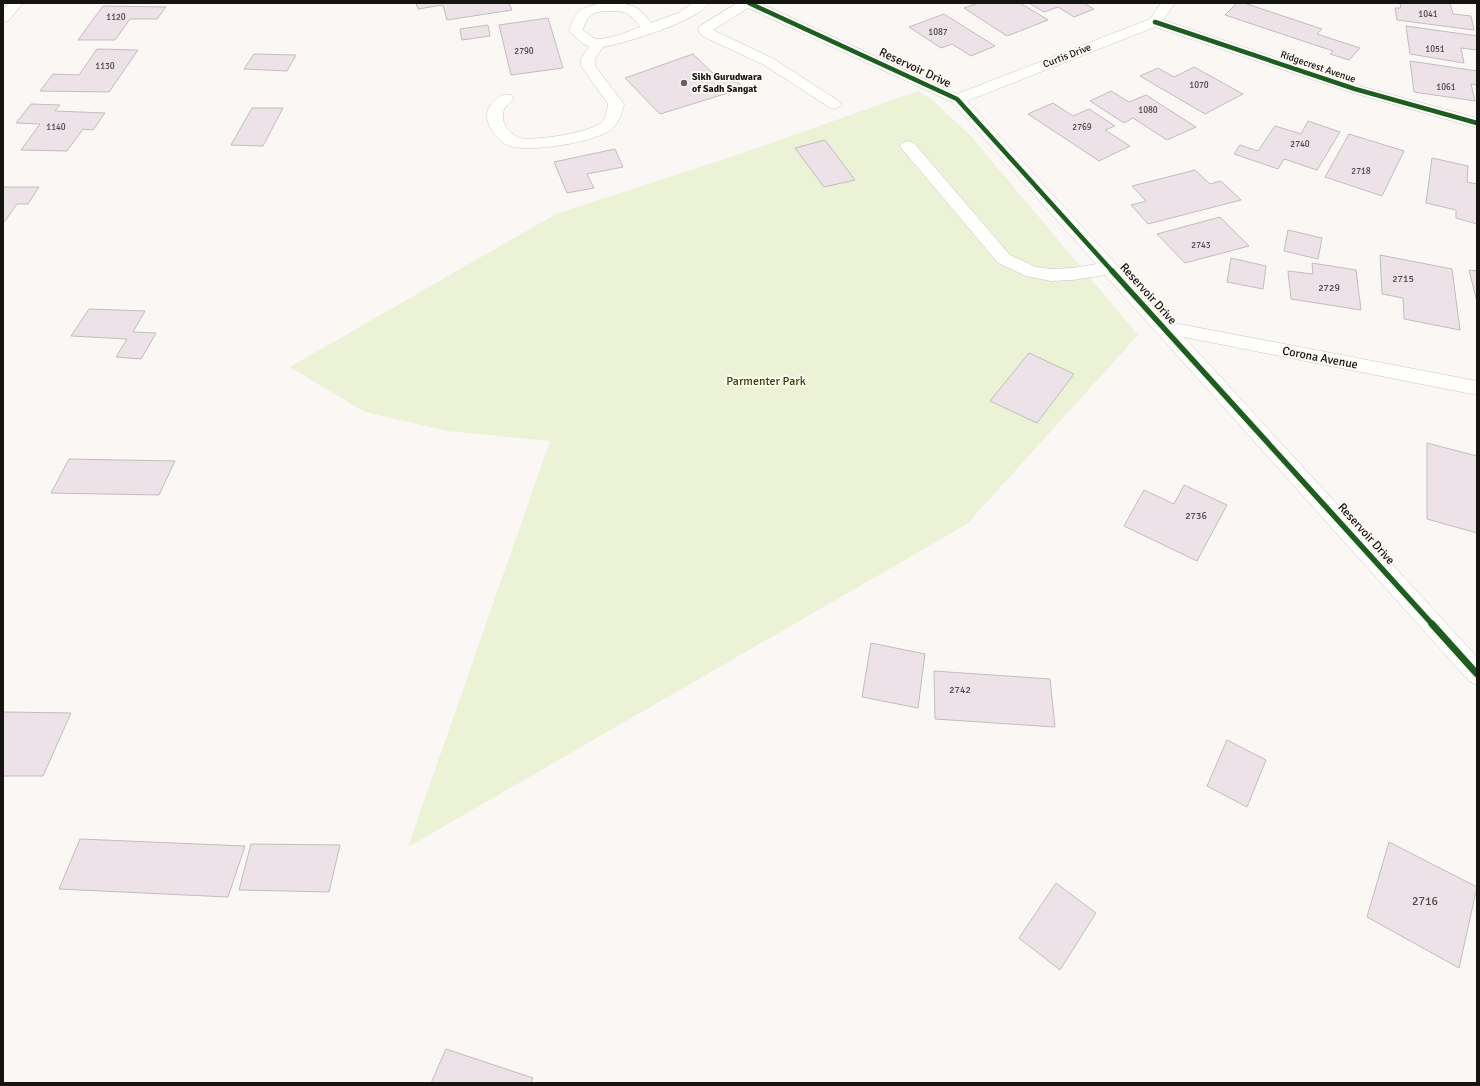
<svg xmlns="http://www.w3.org/2000/svg" width="1480" height="1086" font-family="Signika,sans-serif">
  <style>
    .green { fill: #ebf2d6 }
    .building { fill: #ede2e8; stroke: #c1bebe }
    .lines { fill: none; stroke-linecap: round; stroke-linejoin: round }
    .minor-casing { stroke: #c9c7c5; stroke-width: 1 }
    .minor { fill: #fefefd; fill-rule: evenodd }
    .cycleway-far2-casing { stroke: #fdf8f1; stroke-width: 6 }
    .cycleway-far1-casing { stroke: #fdf8f1; stroke-width: 8 }
    .cycleway-casing { stroke: #fdf8f1; stroke-width: 10 }
    .cycleway-far2 { stroke: #1b5e20; stroke-width: 4.5 }
    .cycleway-far1 { stroke: #1b5e20; stroke-width: 5.5 }
    .cycleway { stroke: #1b5e20; stroke-width: 7 }
    .poi-dot { fill: #656360; stroke: #fdf8f1; stroke-width: 1.5 }
    .labels { text-anchor: middle; dominant-baseline: central; stroke-width: 4; stroke-linejoin: round; paint-order: stroke }
    .far-number-label { font-size: 9px; fill: #4c4848 }
    .far-street-label { font-size: 10px; fill: #151411; stroke: #fdf8f1 }
    .far-poi-label { font-size: 10px; font-weight: bold; fill: #151411; stroke: #fdf8f1; text-anchor: start }
    .number-label { font-size: 10px; fill: #4c4848 }
    .street-label { font-size: 12px; fill: #151411; stroke: #fdf8f1 }
    .park-label { font-size: 12px; fill: #354300; stroke: #fdf8f1 }
    .near-number-label { font-size: 12px; fill: #4c4848 }
  </style>
  <rect width="100%" height="100%" fill="#faf7f4"/>
  <path class="green" d="M918,91L932,100L969,134L1138,335L967,524L408,847L550,441L448,431L365,412L290,367L556,214L740,154Z"/>
  <path class="building" d="M416,3H509L512,10L447,20L443,5L418,9Z
    M978,3H1020L1048,20L1007,36L964,8Z
    M1029,3H1084L1094,9L1074,17L1058,7L1044,12Z
    M1237,3H1244L1322,29L1317,34L1360,48L1349,60L1330,54L1333,51L1225,15Z
    M1400,3H1450L1453,14L1471,16L1474,30L1397,20L1395,8H1401Z
    M103,6L166,7L157,19H130L115,40H78Z
    M944,14L995,46L971,56L952,44L941,48L909,27Z
    M548,18L563,68L511,75L499,25Z
    M488,25L490,36L462,40L460,29Z
    M1406,26L1477,36V50L1461,48L1464,63L1410,54Z
    M97,49L138,50L109,92L40,91L53,74L79,75Z
    M254,54L296,55L287,71L244,69Z
    M693,54L718,78L729,74L744,88L660,114L625,78Z
    M1410,61L1477,71V85L1471,84L1475,101L1414,92Z
    M1194,67L1243,94L1205,114L1140,76L1158,68L1174,77Z
    M1111,91L1129,102L1146,95L1196,127L1167,140L1133,118L1124,123L1090,101Z
    M1053,103L1073,116L1089,109L1115,126L1105,130L1130,146L1099,161L1028,114Z
    M31,104L60,105L55,111L105,113L93,130L83,129L67,151L21,150L40,124L16,123Z
    M252,108H283L263,146L231,145Z
    M1308,121L1340,132L1317,170L1284,159L1278,169L1234,154L1240,145L1258,151L1275,126L1301,134Z
    M1349,134L1404,151L1382,196L1325,177Z
    M825,140L855,180L824,187L795,148Z
    M615,149L623,167L587,174L594,188L567,193L554,162Z
    M1432,158L1468,166L1467,182L1477,184V224L1456,218V210L1426,203Z
    M1195,170L1210,184L1221,181L1241,200L1148,224L1131,205L1146,201L1132,186Z
    M3,187H39L28,204H17L5,221H3Z
    M1220,217L1249,246L1185,263L1157,234Z
    M1288,230L1322,238L1318,259L1284,251Z
    M1380,255L1452,269L1460,330L1404,319L1403,298L1382,294Z
    M1231,258L1266,266L1263,289L1227,282Z
    M1312,263L1356,270L1361,310L1291,299L1288,271L1313,274Z
    M1469,270L1477,271V302Z
    M89,309L145,311L133,332L156,333L141,359L116,357L127,339L71,336Z
    M1029,353L1074,374L1037,423L990,401Z
    M1427,443L1477,456V533L1427,519Z
    M69,459L175,461L159,495L51,493Z
    M1184,485L1227,505L1197,561L1124,526L1144,490L1174,504Z
    M871,643L925,654L918,708L862,697Z
    M934,671L1050,679L1055,727L935,719Z
    M3,712L71,713L43,776H3Z
    M1227,740L1266,760L1247,807L1207,786Z
    M80,839L245,846L228,897L59,889Z
    M1389,842L1477,887L1459,968L1367,917Z
    M251,844L340,845L329,892L239,890Z
    M1056,883L1096,913L1060,970L1019,938Z
    M446,1049L533,1078L531,1083H431Z"/>
  <g class="lines">
    <g class="minor-casing">
      <path id="minor" d="M9,3H23L8,21L3,22V9Z
        M604,3C627,3 638,3 651,23L678,13L693,3H709C696,22 626,43 603,47L595,59V66L624,104C622,113 619,123 612,129C597,142 523,155 505,144C497,138 487,127 487,116C487,104 500,92 511,95L514,98C511,102 507,105 505,108C498,120 509,133 519,138C535,141 590,133 602,122C606,117 607,110 608,104L581,66V59L589,46L583,44L569,31C575,10 582,6 604,3ZM615,11C628,11 633,17 640,27C629,31 605,42 593,38C590,36 586,32 583,30C588,11 597,11 615,11Z
        M737,3H760L957,94L1150,19L1161,3H1175L1163,20L1360,86L1477,118V128L1350,92L1155,27L967,101L1169,322L1477,381V395L1184,337L1477,657V685L1469,681L1105,275L1073,280L1051,281L1026,276L998,263L902,149L900,146L902,143L908,141L914,143L1010,255L1036,267L1051,269L1073,268L1096,264L952,102L748,8L713,30L774,59L839,101L842,104L839,107L834,109L829,107L764,65L702,36L698,29L700,26Z"/>
    </g>
    <use href="#minor" class="minor"/>
    <g class="cycleway-far2-casing">
      <path id="cycleway-far2" d="M749,3L957,99L1113,272
        M1155,22L1355,89L1477,123"/>
    </g>
    <g class="cycleway-far1-casing">
      <path id="cycleway-far1" d="M1112,271L1433,625"/>
    </g>
    <g class="cycleway-casing">
      <path id="cycleway" d="M1432,624L1477,674"/>
    </g>
    <use href="#cycleway-far2" class="cycleway-far2"/>
    <use href="#cycleway-far1" class="cycleway-far1"/>
    <use href="#cycleway" class="cycleway"/>
  </g>
  <circle class="poi-dot" cx="684" cy="83" r="4"/>
  <g class="labels">
    <g class="far-number-label">
      <text x="1428" y="14">1041</text>
      <text x="116" y="17">1120</text>
      <text x="938" y="32">1087</text>
      <text x="1435" y="49">1051</text>
      <text x="524" y="51">2790</text>
      <text x="105" y="66">1130</text>
      <text x="1199" y="85">1070</text>
      <text x="1446" y="87">1061</text>
      <text x="1148" y="110">1080</text>
      <text x="56" y="127">1140</text>
      <text x="1082" y="127">2769</text>
      <text x="1300" y="144">2740</text>
      <text x="1361" y="171">2718</text>
      <text x="1201" y="245">2743</text>
    </g>
    <g class="far-street-label">
      <text transform="translate(1067 56) rotate(-21)">Curtis Drive</text>
      <text transform="translate(1318 67) rotate(19)">Ridgecrest Avenue</text>
    </g>
    <g class="far-poi-label">
      <text x="692" y="77">Sikh Gurudwara<tspan x="692" dy="12">of Sadh Sangat</tspan></text>
    </g>
    <g class="number-label">
      <text x="1403" y="279">2715</text>
      <text x="1329" y="288">2729</text>
      <text x="1196" y="516">2736</text>
      <text x="960" y="690">2742</text>
    </g>
    <g class="street-label">
      <text transform="translate(915 68) rotate(25)">Reservoir Drive</text>
      <text transform="translate(1148 294) rotate(48)">Reservoir Drive</text>
      <text transform="translate(1320 358) rotate(11)">Corona Avenue</text>
      <text transform="translate(1366 534) rotate(48)">Reservoir Drive</text>
    </g>
    <g class="park-label">
      <text x="766" y="381">Parmenter Park</text>
    </g>
    <g class="near-number-label">
      <text x="1425" y="901">2716</text>
    </g>
  </g>
  <rect width="1480" height="1086" fill="none" stroke="#151411" stroke-width="8"/>
</svg>
